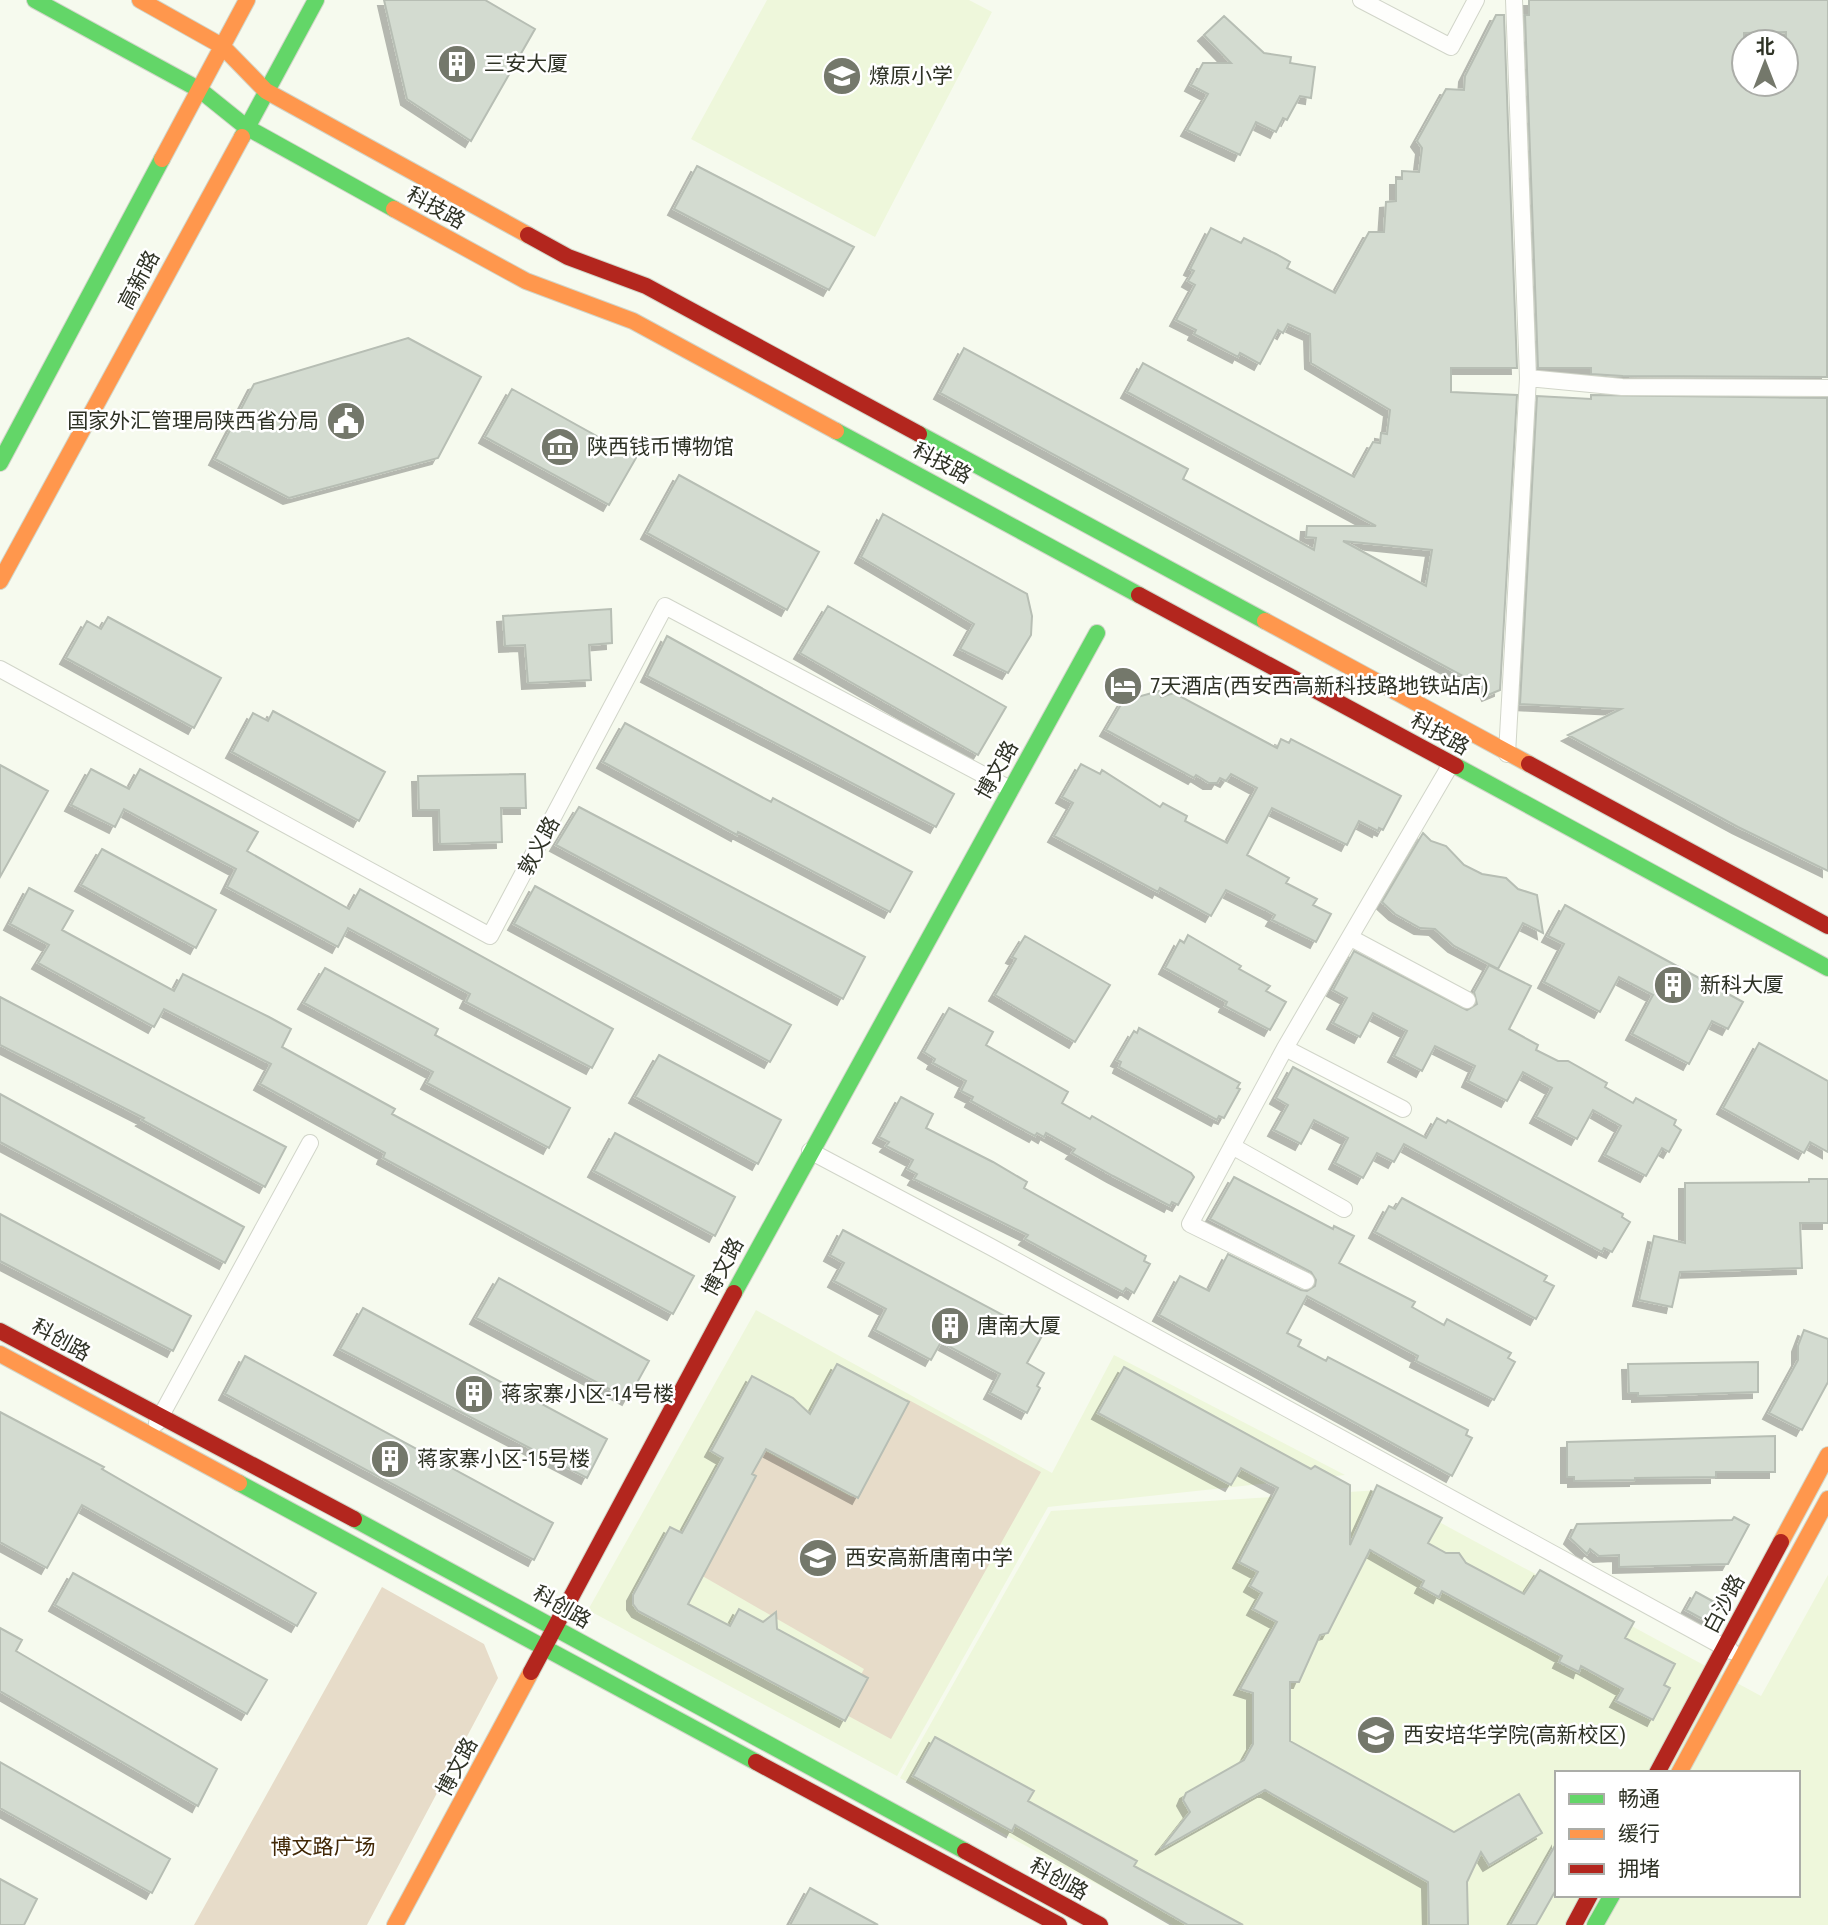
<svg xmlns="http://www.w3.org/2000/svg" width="1828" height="1925" font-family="'Roboto Condensed','Noto Sans SC',sans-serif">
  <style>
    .built { fill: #eef7db; fill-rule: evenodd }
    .green { fill: #e7dcc9 }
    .building { fill: #d3dbd0; stroke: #b7beb4; stroke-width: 2; fill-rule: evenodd; filter: url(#shadow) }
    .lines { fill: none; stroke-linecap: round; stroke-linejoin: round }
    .street-casing { stroke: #d1d5c9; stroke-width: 18 }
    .fast-casing { stroke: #d1d5c9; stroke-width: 18 }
    .slow-casing { stroke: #d1d5c9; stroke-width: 18 }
    .jam-casing { stroke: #d1d5c9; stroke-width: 18 }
    .street { stroke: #fefefc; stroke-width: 16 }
    .fast { stroke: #63d668; stroke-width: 16 }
    .slow { stroke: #ff974d; stroke-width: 16 }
    .jam { stroke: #b3261e; stroke-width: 16 }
    .labels { text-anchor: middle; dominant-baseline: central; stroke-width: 5; stroke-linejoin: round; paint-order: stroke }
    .poi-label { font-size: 21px; fill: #2e3225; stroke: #fff; text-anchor: start }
    .street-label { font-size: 21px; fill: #2e3225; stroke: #fff }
    .park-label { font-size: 21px; fill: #422806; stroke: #fff }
  </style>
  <defs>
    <filter id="shadow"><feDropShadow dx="-6" dy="6" stdDeviation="0" flood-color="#0004"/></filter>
  </defs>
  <rect width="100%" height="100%" fill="#f6faee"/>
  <path class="built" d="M767,0H969L992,12L875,237L691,139Z
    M756,1310L1052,1473L1114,1355L1345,1475L1048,1507L897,1776L588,1610Z
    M1380,1490L1761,1696L1828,1575V1925H1173L900,1778L1051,1511ZM1557,1773H1798V1895H1557Z"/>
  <path class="green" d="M907,1399L1041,1472L891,1739L841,1712L864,1669L699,1574L765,1451L852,1497Z
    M382,1587L484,1644L498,1678L367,1925H194Z"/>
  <path class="building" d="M384,0H485L535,29L471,141L407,99Z
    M1529,0H1828L1827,377L1623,376L1591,374V368H1538L1525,15H1529ZM1786,32V84H1744V33Z
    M1496,15H1504L1517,368H1451V392L1517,395L1500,690L1488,695L1485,688L940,393L964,348L1188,469L1183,479L1314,550L1316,538L1306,537L1307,526H1376L1127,392L1143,363L1354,477L1373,442L1380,443L1381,433L1387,434L1390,410L1311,363L1310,334L1288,324L1283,333L1278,330L1260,364L1240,353L1238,357L1194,334L1196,330L1176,320L1195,285L1188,281L1194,271L1190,269L1211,228L1241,243L1244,238L1276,254L1290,262L1287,268L1335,293L1369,232H1384L1386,202L1396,201V179H1402V171L1419,172L1422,148L1417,141L1446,89L1464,90L1465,76ZM1343,541L1432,550L1426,586Z
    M1224,16L1264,53L1291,57L1290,63L1315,67L1311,98L1300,96L1287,120L1283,118L1276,132L1256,122L1240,155L1187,130L1208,94L1191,85L1203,63H1231L1204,35Z
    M697,166L854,247L829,290L674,209Z
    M408,338L481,377L438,458L289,498L215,459L254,384Z
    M512,389L636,458L609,505L485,437Z
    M1591,395L1827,398L1828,871L1738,827L1568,735L1621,709L1520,704L1537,396L1591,399Z
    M679,475L819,552L787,610L647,533Z
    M883,514L1027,594L1032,616L1031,635L1008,673L960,649L974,624L861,557Z
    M828,606L1006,707L978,755L800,653Z
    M611,609L612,643L589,645L591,680L528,683L525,645L505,646L503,616Z
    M108,617L221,678L194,728L66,658L87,621L101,629Z
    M667,636L954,794L936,827L647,676Z
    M1159,691L1161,697L1174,693L1277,748L1281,739L1289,743L1291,739L1401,796L1383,830L1379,828L1378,831L1359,821L1347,845L1272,808L1247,855L1289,878L1286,883L1317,899L1313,905L1331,914L1316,942L1272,920L1275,915L1266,910L1226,890L1211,916L1160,888L1158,892L1054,836L1073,803L1062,797L1081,764L1100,774L1102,770L1160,807L1163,803L1187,816L1185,821L1227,843L1257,788L1231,774L1226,781L1220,778L1217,783H1209L1196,775L1194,778L1106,730L1123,701Z
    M273,711L385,772L359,821L232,752L253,713L268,721Z
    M625,723L771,802L773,798L912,872L890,912L738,832L737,835L603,762Z
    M0,765L48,791L0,877Z
    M91,769L129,789L140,769L258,832L247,851L349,909L360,889L613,1029L592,1068L466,1002L470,994L348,928L338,947L227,887L236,869L124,809L115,827L71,805Z
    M525,774L526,808H501L502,842L440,844L439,810H419L418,776Z
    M579,807L865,957L843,999L556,845Z
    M1423,833L1431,841L1446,846L1464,865L1482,874L1506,878L1518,889L1537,895L1543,933L1523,923L1498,969L1454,946L1435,929L1420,928L1395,914L1382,902Z
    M102,849L216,910L196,948L81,885Z
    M535,886L791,1025L770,1062L514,924Z
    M29,888L73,911L62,930L174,991L183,974L269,1017L291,1029L282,1047L395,1109L392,1114L694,1276L673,1314L383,1158L385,1153L260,1084L271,1064L164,1009L154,1027L38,963L49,945L10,924Z
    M1565,905L1743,1002L1728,1029L1712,1021L1689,1064L1632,1034L1653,995L1619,977L1600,1012L1544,982L1564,944L1548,936Z
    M1188,935L1241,966L1239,969L1270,986L1266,991L1286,1002L1270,1030L1225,1006L1227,1002L1165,968L1180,940L1184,943Z
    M1025,936L1110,985L1075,1042L995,995L1016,959L1012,957Z
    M1354,951L1467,1010L1477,1004L1474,992L1489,965L1531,986L1509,1029L1538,1045L1536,1050L1558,1061H1568L1607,1083L1605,1087L1633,1103L1636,1098L1676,1120L1674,1125L1681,1130L1669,1152L1662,1148L1646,1176L1605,1155L1621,1126L1593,1110L1577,1139L1536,1117L1552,1088L1523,1072L1507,1101L1468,1081L1475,1066L1435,1046L1422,1071L1394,1056L1407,1031L1373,1013L1360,1037L1333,1023L1347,998L1333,990Z
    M325,968L438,1029L435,1035L570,1108L549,1148L427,1083L433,1072L304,1003Z
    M0,997L286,1147L265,1187L142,1120L144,1118L0,1045Z
    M949,1008L993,1032L986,1045L1068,1092L1062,1103L1090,1119L1092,1116L1191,1173L1194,1177L1178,1205L1172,1202L1170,1206L1113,1176L1072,1153L1075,1149L1046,1133L1044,1137L1037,1133L1035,1136L971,1101L973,1097L961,1091L966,1081L933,1063L935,1059L924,1052Z
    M1139,1028L1240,1083L1237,1088L1240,1089L1224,1118L1219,1116L1217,1120L1119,1067L1121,1062L1117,1060L1134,1031L1137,1033Z
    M1759,1043L1828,1081V1152L1810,1142L1804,1153L1723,1108Z
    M659,1055L781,1120L758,1164L635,1097Z
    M1293,1067L1426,1138L1437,1118L1446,1123L1448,1120L1623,1214L1622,1217L1630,1222L1612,1252L1604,1248L1602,1252L1404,1144L1394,1162L1377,1153L1363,1178L1335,1163L1348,1138L1314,1120L1301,1144L1274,1130L1288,1105L1276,1098Z
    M0,1094L244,1227L225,1263L0,1142Z
    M901,1097L933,1114L926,1128L993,1162L1027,1182L1024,1188L1146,1256L1144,1261L1150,1264L1134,1293L1126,1288L1123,1292L1025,1239L1028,1235L914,1179L917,1174L908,1169L913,1160L886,1146L889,1142L879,1137Z
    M615,1133L735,1197L715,1236L594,1171Z
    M1234,1177L1333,1229L1334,1226L1354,1236L1339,1263L1415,1302L1412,1307L1444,1325L1447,1319L1511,1353L1508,1358L1515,1362L1494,1400L1416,1361L1418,1356L1307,1296L1287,1333L1301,1340L1298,1346L1326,1361L1328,1357L1468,1430L1466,1435L1472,1438L1452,1476L1159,1315L1180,1276L1209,1291L1228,1254L1301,1290L1307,1291L1315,1286L1316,1280L1311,1272L1210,1219Z
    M1809,1179H1828V1223H1800L1802,1268L1680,1272L1672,1307L1639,1300L1654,1236L1685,1243V1183L1809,1182Z
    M1402,1198L1547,1276L1544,1281L1554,1286L1536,1319L1375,1232L1389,1206L1395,1209Z
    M0,1214L191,1316L173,1351L0,1261Z
    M843,1230L1042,1336L1027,1363L1044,1373L1037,1386L1040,1388L1027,1413L990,1393L1000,1374L941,1342L931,1360L875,1330L886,1309L834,1281L844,1263L830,1255Z
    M499,1278L649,1361L628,1399L476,1318Z
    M363,1308L607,1439L587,1478L340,1349Z
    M1804,1330L1828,1339V1382L1802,1430L1769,1413L1798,1360V1346Z
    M245,1356L553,1523L534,1560L225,1394Z
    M1758,1362V1392L1638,1396V1393H1629L1628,1364Z
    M837,1364L909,1402L858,1498L766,1449L752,1474L756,1476L688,1604L730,1626L739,1609L763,1622L776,1612L777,1629L868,1678L845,1721L638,1611L633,1604V1595L670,1527L682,1533L723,1458L711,1451L752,1376L793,1398L810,1414Z
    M1124,1367L1311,1469L1315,1466L1350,1485V1545L1377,1485L1442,1518L1428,1543L1446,1553H1459L1466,1563L1524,1594L1540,1570L1634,1622L1625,1638L1675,1664L1664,1685L1670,1688L1653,1720L1616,1701L1623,1689L1581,1666L1579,1672L1559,1662L1562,1656L1442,1591L1439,1597L1421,1587L1424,1581L1370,1550L1328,1633L1320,1635L1299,1682H1290V1741L1454,1832L1519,1794L1542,1833L1489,1865L1481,1852L1467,1882L1468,1925H1429L1428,1882L1265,1790L1161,1849L1190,1812L1183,1800L1186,1793L1244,1760L1253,1744V1693L1240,1689L1277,1622L1253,1609L1262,1593L1250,1586L1258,1572L1239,1562L1278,1488L1241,1468L1231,1485L1098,1413Z
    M0,1412L104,1467L102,1469L316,1593L297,1626L82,1505L47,1568L0,1542Z
    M1775,1436V1472H1716V1477L1635,1478V1480L1574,1481V1477H1567V1442Z
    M1734,1517L1749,1525L1728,1564L1619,1567V1555L1599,1556L1590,1549L1587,1554L1570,1538L1577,1524L1732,1520Z
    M73,1573L267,1680L247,1714L55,1605Z
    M1696,1592L1716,1603L1706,1621L1686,1610Z
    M0,1628L22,1640L16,1651L217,1769L198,1806L0,1691Z
    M935,1737L1034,1791L1028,1801L1137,1861L1134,1866L1243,1925H1188L1015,1825L1012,1831L913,1776Z
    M0,1762L170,1859L152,1893L0,1808Z
    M1557,1842V1888L1536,1925H1510Z
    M0,1879L37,1899L24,1925H0Z
    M810,1888L878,1925H790Z"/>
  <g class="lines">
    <g class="street-casing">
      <path id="street" d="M1361,0L1451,47L1476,0
        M1528,378L1622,387L1828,388
        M0,669L490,936L665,606L1010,789
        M1507,754L1528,378L1514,0
        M1351,938L1467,1000
        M1285,1048L1403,1109
        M1232,1146L1344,1209
        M810,1151L991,1247L1731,1651
        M1306,1281L1190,1224L1285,1048L1451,764
        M157,1423L310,1143"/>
    </g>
    <g class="fast-casing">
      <path id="fast" d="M35,0L200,90L246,127L394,209
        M242,137L316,0
        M836,431L1139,595
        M919,434L1265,621
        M0,463L162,159
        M1456,766L1828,968
        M734,1293L1097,633
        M239,1483L756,1762
        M354,1519L965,1851
        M1595,1925L1612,1895"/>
    </g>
    <g class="slow-casing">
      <path id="slow" d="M140,0L222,46L266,91L528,235
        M162,159L247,0
        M394,209L526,281L633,321L836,431
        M0,581L242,137
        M1265,621L1529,764
        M0,1354L239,1483
        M1781,1542L1828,1455
        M1679,1773L1828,1499
        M395,1925L531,1672"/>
    </g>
    <g class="jam-casing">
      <path id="jam" d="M528,235L568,257L646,286L919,434
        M1139,595L1456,766
        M1529,764L1828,926
        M0,1331L354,1519
        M531,1672L734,1293
        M756,1762L1059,1925
        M1657,1773L1781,1542
        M965,1851L1100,1925
        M1574,1925L1590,1895"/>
    </g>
    <use href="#street" class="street"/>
    <use href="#fast" class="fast"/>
    <use href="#slow" class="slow"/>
    <use href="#jam" class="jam"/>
  </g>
  <defs>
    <g id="building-disc" transform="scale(2.0125)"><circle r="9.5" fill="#74786b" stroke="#fff"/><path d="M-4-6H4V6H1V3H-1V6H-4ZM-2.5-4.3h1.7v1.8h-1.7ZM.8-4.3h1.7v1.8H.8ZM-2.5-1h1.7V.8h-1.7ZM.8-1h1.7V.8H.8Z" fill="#fff"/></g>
    <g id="school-disc" transform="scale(2.0125)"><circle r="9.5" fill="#74786b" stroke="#fff"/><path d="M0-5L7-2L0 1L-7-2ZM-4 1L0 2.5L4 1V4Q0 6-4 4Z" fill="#fff"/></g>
    <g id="civic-disc" transform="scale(2.0125)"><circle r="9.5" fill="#74786b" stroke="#fff"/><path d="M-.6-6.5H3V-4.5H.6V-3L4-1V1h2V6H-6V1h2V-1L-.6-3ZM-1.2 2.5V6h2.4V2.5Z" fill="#fff"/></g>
    <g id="museum-disc" transform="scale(2.0125)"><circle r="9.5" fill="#74786b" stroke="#fff"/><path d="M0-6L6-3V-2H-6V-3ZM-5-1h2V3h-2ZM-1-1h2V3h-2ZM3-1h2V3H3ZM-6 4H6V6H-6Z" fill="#fff"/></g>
    <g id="hotel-disc" transform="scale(2.0125)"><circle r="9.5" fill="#74786b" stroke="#fff"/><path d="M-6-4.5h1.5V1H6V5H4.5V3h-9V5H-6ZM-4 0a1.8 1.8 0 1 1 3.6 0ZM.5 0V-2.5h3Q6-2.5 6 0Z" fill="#fff"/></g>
    <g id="university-disc" transform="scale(2.0125)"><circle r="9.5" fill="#74786b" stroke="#fff"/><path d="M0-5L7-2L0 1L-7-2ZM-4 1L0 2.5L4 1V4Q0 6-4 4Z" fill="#fff"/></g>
  </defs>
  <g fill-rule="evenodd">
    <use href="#building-disc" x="457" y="64"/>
    <use href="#school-disc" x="842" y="76"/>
    <use href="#civic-disc" x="346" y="421"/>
    <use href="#museum-disc" x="560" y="447"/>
    <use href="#hotel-disc" x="1123" y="686"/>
    <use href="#building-disc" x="1673" y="985"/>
    <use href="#building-disc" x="950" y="1326"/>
    <use href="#building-disc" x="474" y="1394"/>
    <use href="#building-disc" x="390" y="1459"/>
    <use href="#school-disc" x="818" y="1558"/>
    <use href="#university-disc" x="1376" y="1735"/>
  </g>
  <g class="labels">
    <g class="poi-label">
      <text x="484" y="64">三安大厦</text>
      <text x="869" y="76">燎原小学</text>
      <text x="319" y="421" text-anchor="end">国家外汇管理局陕西省分局</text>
      <text x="587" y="447">陕西钱币博物馆</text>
      <text x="1150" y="686">7天酒店(西安西高新科技路地铁站店)</text>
      <text x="1700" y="985">新科大厦</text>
      <text x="977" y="1326">唐南大厦</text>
      <text x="501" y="1394">蒋家寨小区-14号楼</text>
      <text x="417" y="1459">蒋家寨小区-15号楼</text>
      <text x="845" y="1558">西安高新唐南中学</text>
      <text x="1403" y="1735">西安培华学院(高新校区)</text>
    </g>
    <g class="street-label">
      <text transform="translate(436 208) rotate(29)">科技路</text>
      <text transform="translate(139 280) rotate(-62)">高新路</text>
      <text transform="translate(942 463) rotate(28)">科技路</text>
      <text transform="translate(1440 734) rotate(29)">科技路</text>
      <text transform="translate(997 770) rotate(-61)">博文路</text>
      <text transform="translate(539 846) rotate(-62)">敦义路</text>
      <text transform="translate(723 1267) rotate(-62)">博文路</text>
      <text transform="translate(61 1340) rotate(29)">科创路</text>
      <text transform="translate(1724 1604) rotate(-62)">白沙路</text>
      <text transform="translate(562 1607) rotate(30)">科创路</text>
      <text transform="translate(457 1767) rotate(-62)">博文路</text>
      <text transform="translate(1059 1879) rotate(29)">科创路</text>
    </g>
    <g class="park-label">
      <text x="323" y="1847">博文路广场</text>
    </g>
  </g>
  <rect x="1555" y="1771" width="245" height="126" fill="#ffffff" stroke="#abada8" stroke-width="2"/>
  <rect x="1569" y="1794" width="35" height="10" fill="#63d668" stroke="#abada8" stroke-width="2"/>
  <text x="1618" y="1806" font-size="21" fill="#2e3225">畅通</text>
  <rect x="1569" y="1829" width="35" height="10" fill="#ff974d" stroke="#abada8" stroke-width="2"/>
  <text x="1618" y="1841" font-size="21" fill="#2e3225">缓行</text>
  <rect x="1569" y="1864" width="35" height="10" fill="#b3261e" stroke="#abada8" stroke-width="2"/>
  <text x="1618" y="1876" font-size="21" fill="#2e3225">拥堵</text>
  <g transform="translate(1765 63)"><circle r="33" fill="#ffffff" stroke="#abada8" stroke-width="2"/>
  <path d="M0-5L12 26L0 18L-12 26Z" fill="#74786b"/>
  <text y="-10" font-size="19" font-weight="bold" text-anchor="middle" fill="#2e3225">北</text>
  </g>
</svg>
